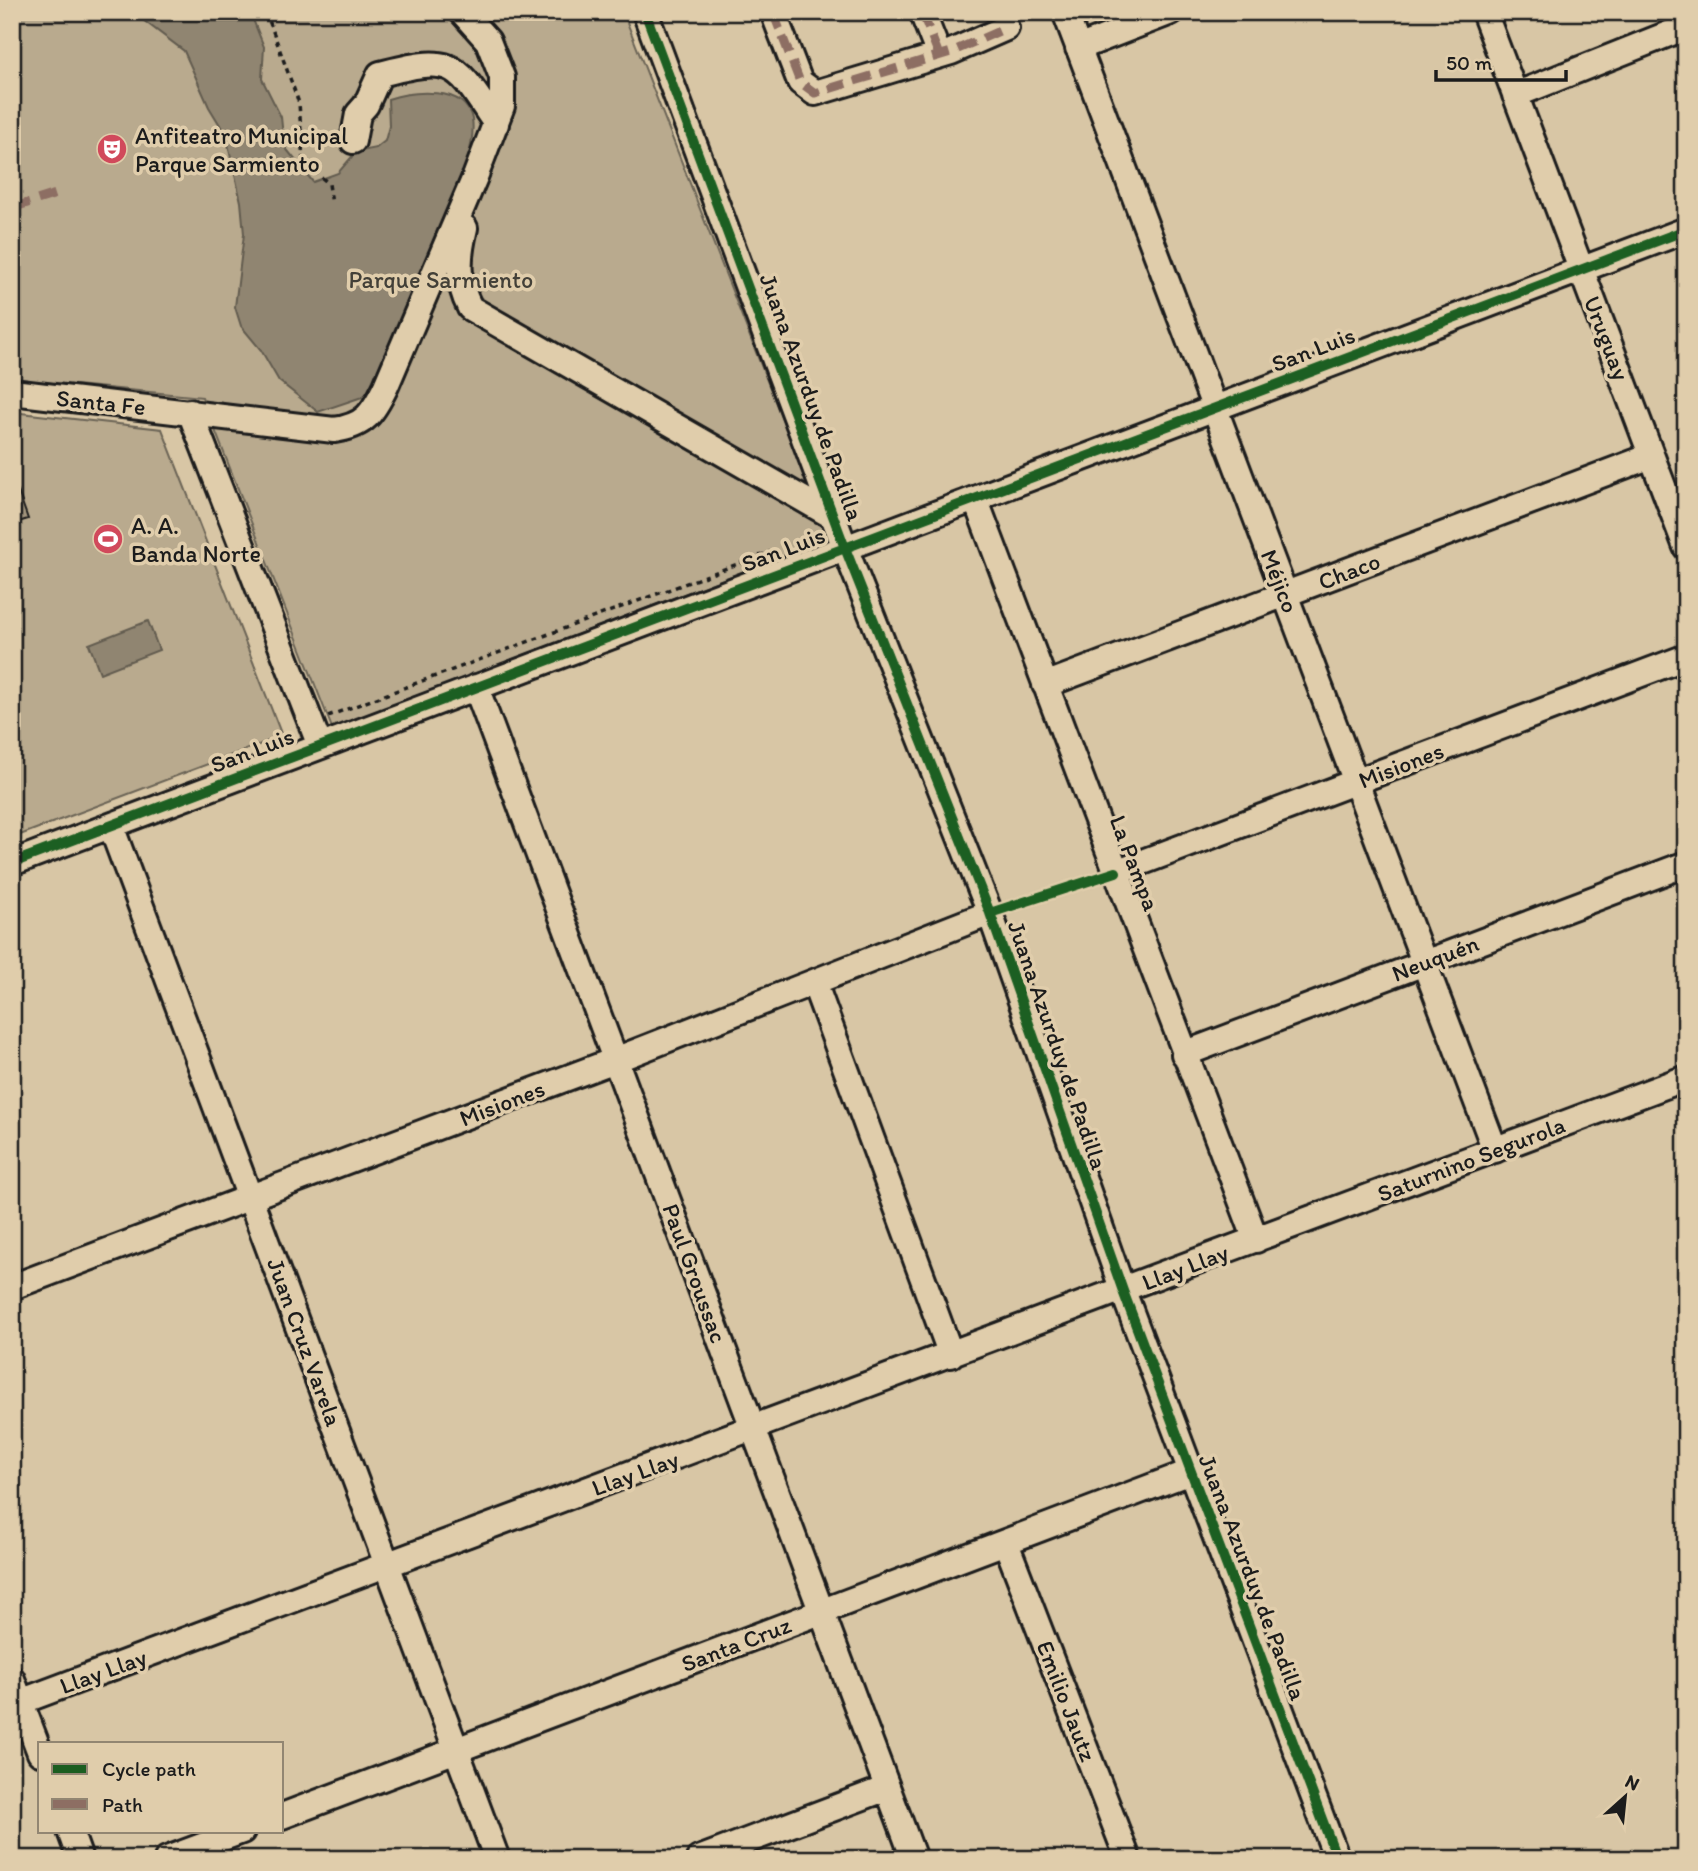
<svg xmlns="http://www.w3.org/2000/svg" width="1698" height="1871" font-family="Itim,sans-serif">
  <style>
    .green { fill: #b9aa8e; stroke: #6a6355; stroke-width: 2 }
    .water { fill: #908571; stroke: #625b4f; stroke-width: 2 }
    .building { fill: #a4967e; stroke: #1c1c1c; stroke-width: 2 }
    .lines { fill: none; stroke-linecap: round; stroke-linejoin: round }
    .minor-casing { stroke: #1c1c1c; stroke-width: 30 }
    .path { stroke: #1c1c1c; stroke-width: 3.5; stroke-dasharray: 5 5; stroke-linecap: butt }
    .minor { stroke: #e0cdab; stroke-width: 24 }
    .quiet { stroke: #8d6e63; stroke-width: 9; stroke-dasharray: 18 9; stroke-linecap: butt }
    .cycleway-casing { stroke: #e0cdab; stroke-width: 15 }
    .cycleway { stroke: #1b5e20; stroke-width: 10 }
    .labels { text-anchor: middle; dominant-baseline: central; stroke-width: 7; stroke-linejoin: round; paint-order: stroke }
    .poi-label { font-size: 24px; fill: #1c1c1c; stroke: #e0cdab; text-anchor: start }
    .park-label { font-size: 24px; fill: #434038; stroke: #e0cdab }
    .street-label { font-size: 24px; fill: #1c1c1c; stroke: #e0cdab }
  </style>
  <rect width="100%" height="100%" fill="#d8c6a5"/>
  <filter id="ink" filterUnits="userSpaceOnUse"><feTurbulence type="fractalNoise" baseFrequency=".0143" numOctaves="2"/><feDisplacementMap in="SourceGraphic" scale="14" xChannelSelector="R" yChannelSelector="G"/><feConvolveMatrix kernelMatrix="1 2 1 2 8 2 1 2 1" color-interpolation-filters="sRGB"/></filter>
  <g filter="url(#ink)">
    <path class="green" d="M12,12H623L829,539L332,728L202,397L12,379Z
      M12,412L162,429L282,736L12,838Z"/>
    <path class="water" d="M136,12H250L264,47L262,79L281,117L284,146L313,182L338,173L356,152L376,148L385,141L389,126L388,99C412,91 465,85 472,119C481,170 396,335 373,389L362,397L318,412L279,381L261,350L241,326L235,307L244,234L241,202L226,135L209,107L184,51L139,17Z
      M148,621L159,650L100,673L89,644Z"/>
    <path class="building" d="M14,480L28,519L12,524V481Z"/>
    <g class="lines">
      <g class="minor-casing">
        <path id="minor" d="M645,12L845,548L990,913L1123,1291L1337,1859
          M773,12L800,82L815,93L951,52L1006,28
          M922,12L939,55
          M1065,12L1495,1150
          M1484,12L1686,547
          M1078,48L1171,12
          M1515,95L1686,27
          M353,141L358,114L366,105L380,74C456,54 455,63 496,124
          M465,228C458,257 456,281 470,308L834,517
          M12,392L334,430C365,426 373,413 386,386L475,177L502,106V77L488,41L462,12
          M190,412L320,746
          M976,501L1256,1240
          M1045,685L1651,456
          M476,687L914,1859
          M111,826L497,1859
          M12,863L1686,230
          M1116,872L1686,657
          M814,982L951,1355
          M1184,1054L1686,864
          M12,1287L615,1060L990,913
          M1006,1543L1128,1859
          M12,1679L40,1753
          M12,1705L1686,1078
          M282,1816L1190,1472
          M70,1831L80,1859
          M167,1859L242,1831
          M699,1859L887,1788"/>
      </g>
      <path class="path" d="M266,12L299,103L303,161L329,184L332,204
        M328,716L770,552"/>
      <use href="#minor" class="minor"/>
      <path class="quiet" d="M773,12L800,82L815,93L951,52L1006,28
        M922,12L939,55
        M12,208L56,194"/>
      <g class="cycleway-casing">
        <path id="cycleway" d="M645,12L845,548L990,913L1123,1291L1337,1859
          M12,863L1686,230
          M990,913L1116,872"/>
      </g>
      <use href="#cycleway" class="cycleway"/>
    </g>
  </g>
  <defs>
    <g id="theatre-disc" transform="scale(1.575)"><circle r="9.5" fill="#d1495b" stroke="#e0cdab"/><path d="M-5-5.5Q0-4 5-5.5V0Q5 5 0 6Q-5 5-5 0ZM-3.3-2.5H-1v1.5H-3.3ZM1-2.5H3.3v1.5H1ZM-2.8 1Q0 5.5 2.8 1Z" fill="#fff"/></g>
    <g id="stadium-disc" transform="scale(1.575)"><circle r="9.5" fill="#d1495b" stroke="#e0cdab"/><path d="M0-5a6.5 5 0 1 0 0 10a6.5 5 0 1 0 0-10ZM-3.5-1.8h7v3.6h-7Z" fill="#fff"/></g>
  </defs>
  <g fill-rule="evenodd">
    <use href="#theatre-disc" x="112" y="149"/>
    <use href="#stadium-disc" x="108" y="539"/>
  </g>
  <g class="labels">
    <g class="poi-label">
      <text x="135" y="135">Anfiteatro Municipal<tspan x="135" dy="28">Parque Sarmiento</tspan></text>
      <text x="131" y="525">A. A.<tspan x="131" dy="28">Banda Norte</tspan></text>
    </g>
    <g class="park-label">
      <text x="441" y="279">Parque Sarmiento</text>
    </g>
    <g class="street-label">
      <text transform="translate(1607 338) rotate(69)">Uruguay</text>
      <text transform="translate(1313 349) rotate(-21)">San Luis</text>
      <text transform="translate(812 397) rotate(70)">Juana Azurduy de Padilla</text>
      <text transform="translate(101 402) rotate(6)">Santa Fe</text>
      <text transform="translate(783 549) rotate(-21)">San Luis</text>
      <text transform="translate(1349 571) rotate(-21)">Chaco</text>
      <text transform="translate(1280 581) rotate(69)">Méjico</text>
      <text transform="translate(252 750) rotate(-21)">San Luis</text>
      <text transform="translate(1401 765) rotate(-21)">Misiones</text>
      <text transform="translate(1135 863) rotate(69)">La Pampa</text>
      <text transform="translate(1435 958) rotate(-21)">Neuquén</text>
      <text transform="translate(1058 1045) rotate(71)">Juana Azurduy de Padilla</text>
      <text transform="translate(502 1103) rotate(-21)">Misiones</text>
      <text transform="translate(1471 1159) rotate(-21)">Saturnino Segurola</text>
      <text transform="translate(1185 1267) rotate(-21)">Llay Llay</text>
      <text transform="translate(695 1273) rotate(70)">Paul Groussac</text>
      <text transform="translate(305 1342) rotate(70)">Juan Cruz Varela</text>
      <text transform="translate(635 1473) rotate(-20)">Llay Llay</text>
      <text transform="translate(1253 1577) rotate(69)">Juana Azurduy de Padilla</text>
      <text transform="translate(736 1644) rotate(-21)">Santa Cruz</text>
      <text transform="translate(103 1671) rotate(-20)">Llay Llay</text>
      <text transform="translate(1067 1701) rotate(69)">Emilio Jautz</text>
    </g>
  </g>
  <rect width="1698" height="1871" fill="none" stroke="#e0cdab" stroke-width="42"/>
  <rect x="21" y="21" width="1656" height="1829" fill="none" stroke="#1c1c1c" stroke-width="2.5" filter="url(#ink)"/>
  <rect x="38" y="1742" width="245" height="91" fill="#e0cdab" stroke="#928672" stroke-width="2"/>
  <rect x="52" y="1764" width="35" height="10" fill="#1b5e20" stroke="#928672" stroke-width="2"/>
  <text x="102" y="1776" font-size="21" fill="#1c1c1c">Cycle path</text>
  <rect x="52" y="1799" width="35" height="10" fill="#8d6e63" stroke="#928672" stroke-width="2"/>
  <text x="102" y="1812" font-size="21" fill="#1c1c1c">Path</text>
  <g transform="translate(1625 1797) rotate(27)" stroke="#e0cdab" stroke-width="5" paint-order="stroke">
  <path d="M0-5L12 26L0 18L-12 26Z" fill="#1c1c1c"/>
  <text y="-10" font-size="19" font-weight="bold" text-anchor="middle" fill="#1c1c1c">N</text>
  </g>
  <path d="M1436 70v10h130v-10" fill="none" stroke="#1c1c1c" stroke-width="3.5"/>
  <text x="1446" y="70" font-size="21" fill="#1c1c1c" stroke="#e0cdab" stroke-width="5" paint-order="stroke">50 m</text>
</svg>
